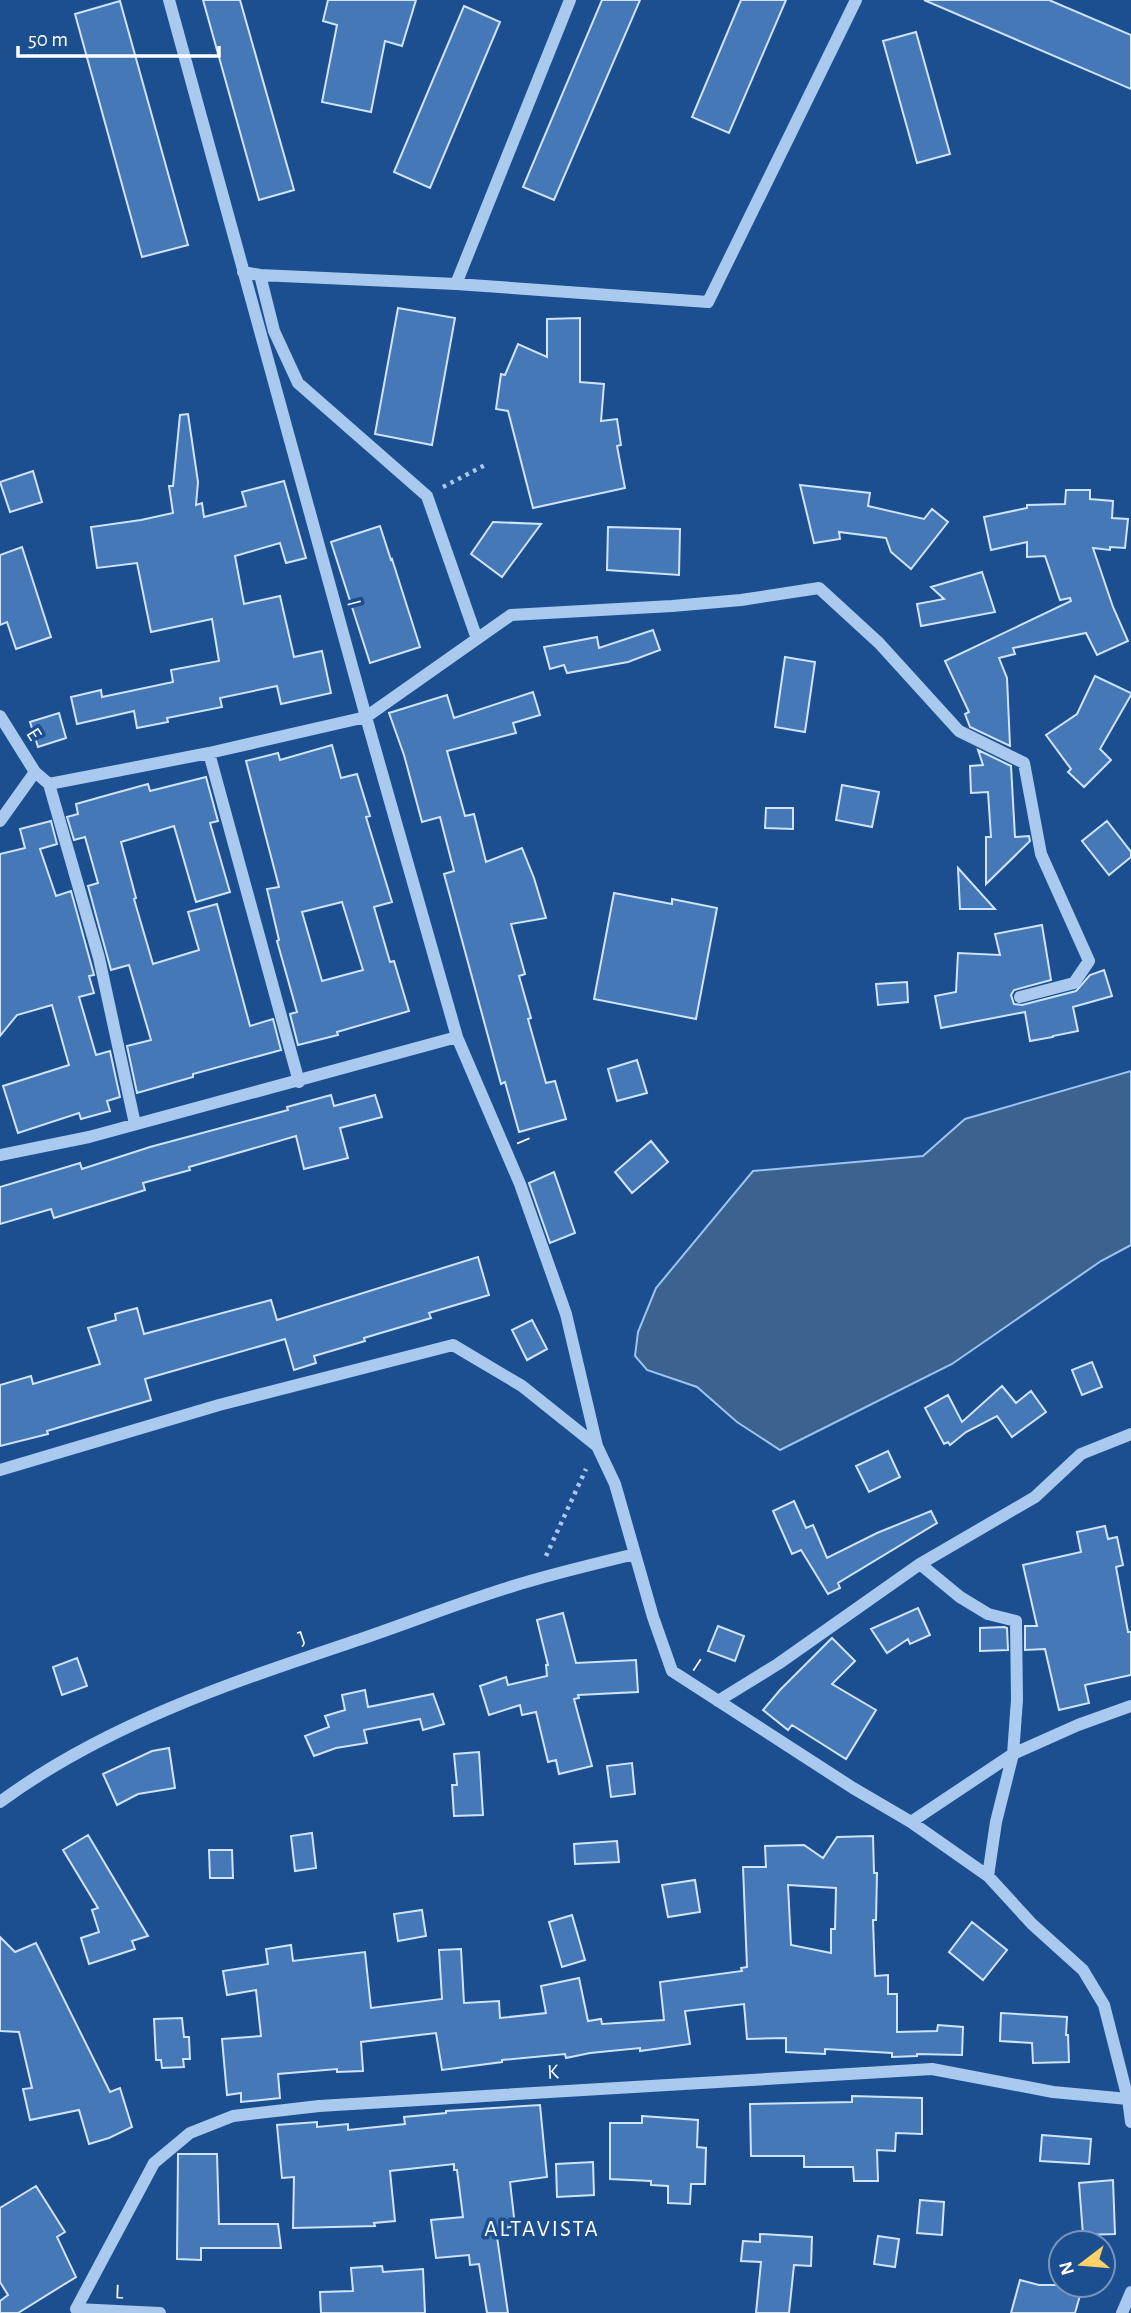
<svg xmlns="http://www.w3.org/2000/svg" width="1131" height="2313" font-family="'Alegreya Sans',sans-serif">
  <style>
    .water { fill: #3c6290; stroke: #9cc4f0; stroke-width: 2 }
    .building { fill: #4478b7; stroke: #cfe3fa; stroke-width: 2; fill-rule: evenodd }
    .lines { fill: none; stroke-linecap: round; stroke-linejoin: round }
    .path { stroke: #a9c9ee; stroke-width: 4.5; stroke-dasharray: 3.5 5; stroke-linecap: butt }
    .minor { stroke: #a9c9ee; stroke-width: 12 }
    .labels { text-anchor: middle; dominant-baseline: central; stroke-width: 7; stroke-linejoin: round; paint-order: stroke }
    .street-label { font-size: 21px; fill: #fff; stroke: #1b4f8f }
    .neighbourhood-label { font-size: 23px; letter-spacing: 2px; fill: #fff; stroke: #1b4f8f }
  </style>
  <rect width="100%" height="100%" fill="#1b4f8f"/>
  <path class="water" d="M1131,1071V1245L1101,1261L952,1364L780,1450L737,1422L697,1387L647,1370L635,1356L638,1332L656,1288L753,1171L923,1156L965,1119Z"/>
  <path class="building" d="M203,0H240L294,190L259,200Z
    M328,0H416L402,46L385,41L371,112L322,102L337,25L323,21Z
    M602,0H640L554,200L523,187Z
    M741,0H786L729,133L692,117Z
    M924,0H1049L1131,35V89Z
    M120,1L188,245L142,257L75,14Z
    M464,6L500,22L430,188L394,172Z
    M916,32L950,154L917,163L883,41Z
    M398,308L455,318L432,445L375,434Z
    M580,318V382L604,384L601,421L617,419L621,445L617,446L625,488L533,508L508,411L496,409L501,374L505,375L518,344L547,357V319Z
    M188,414L198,482L196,505L202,503L204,517L246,506L242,492L284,481L306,558L286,563L280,543L235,556L244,604L280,596L294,657L322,651L331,693L281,704L277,686L220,698L222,707L167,718L168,722L137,728L134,711L77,724L71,697L101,690L102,697L173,682L171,670L219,661L212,619L151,632L137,563L97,568L91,527L141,520L173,513L169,486H173L180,415Z
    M33,471L42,502L10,512L0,482Z
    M800,485L870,493L868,506L924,519L932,509L948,522L911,569L891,552L886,538L839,532L840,539L814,543Z
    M1066,490H1090V499L1113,501L1112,518L1128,519L1125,548L1110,547V550L1093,548L1113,607L1128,641L1097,655L1086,633L1013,648L1015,654L999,658L1007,678L1010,746L970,727L965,714L969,712L945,661L1071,601L1070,598L1060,600L1045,556L1027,557V542L991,550L984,517L1027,508V505L1065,504Z
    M493,522L541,524L502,577L471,554Z
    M380,526L391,560L392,559L420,647L370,663L331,542Z
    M608,527L680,529L679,575L607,570Z
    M22,547L51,637L16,649L7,622L0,625V555Z
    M982,572L995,612L921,626L917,604L944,599L931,587Z
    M653,630L660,650L628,662L567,673L564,665L550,669L544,647L597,637L599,648Z
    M785,657L815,662L805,732L775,727Z
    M1095,676L1131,693V695L1100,749L1111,760L1084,787L1068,772L1071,769L1046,735L1077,714Z
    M533,692L540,715L513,723L516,733L447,751L465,816L474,814L486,862L522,848L534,878L546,918L511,924L525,974L519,976L531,1018L528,1019L546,1083L555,1081L566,1119L519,1132L505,1082L501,1084L444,874L454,871L440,817L422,822L404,755L389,713L447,695L454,718Z
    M59,713L66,738L38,747L30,722Z
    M332,745L341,778L357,774L370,816L366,817L392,902L374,907L390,962L394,961L409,1011L337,1032L338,1035L298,1045L290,1014L297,1012L277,941L279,940L267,889L279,887L246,761L278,753L280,760ZM342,902L363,970L322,981L302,912Z
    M978,750L1011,766L1015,837L1029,836L1030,841L986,884V837H991L988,792L971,793L970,766L983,765Z
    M206,777L218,821L210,823L230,892L196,902L174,826L121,842L136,898L134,899L153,964L199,950L188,912L217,904L250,1026L273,1019L281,1050L193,1074V1077L137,1093L127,1046L151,1040L129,965L111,970L88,886L98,883L85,837L74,840L67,817L78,814L76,804L108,795L148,784L150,791Z
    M842,785L879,792L872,827L836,820Z
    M766,808H793V829L765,828Z
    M51,821L57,844L40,849L56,896L71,891L94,975L89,976L94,993L79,997L96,1055L110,1051L120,1097L107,1101L110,1111L81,1119L79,1113L18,1133L3,1086L69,1065L52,1005L17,1015L0,1036V854L25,848L20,829Z
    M1107,821L1131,852V857L1109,875L1082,841Z
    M958,868L995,909H960Z
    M614,893L672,904V899L717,908L696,1019L594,999Z
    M1042,925L1051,980L1014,990L1011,995L1014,1004L1022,1005L1076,991L1090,975L1104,970L1112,996L1073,1007L1078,1031L1053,1036V1037L1030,1041L1025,1012L941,1028L935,996L956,992L958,953L1000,955L995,934Z
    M907,982L908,1002L878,1005L876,984Z
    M637,1060L647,1093L617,1101L608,1069Z
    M331,1095L334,1106L375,1095L382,1117L340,1128L348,1158L304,1169L296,1136L189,1167L190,1170L143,1183L145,1190L54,1218L51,1209L0,1224V1187L80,1163L82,1169L150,1147L288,1110L287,1107Z
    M651,1141L668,1162L632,1193L615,1172Z
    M554,1172L575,1233L550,1243L529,1183Z
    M478,1257L489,1295L429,1313L431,1318L364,1338L365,1341L314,1356L316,1363L294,1370L285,1339L145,1379L151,1400L47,1431L48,1434L0,1446V1385L31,1376L33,1384L100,1364L88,1328L116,1320L115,1314L137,1308L144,1334L271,1300L277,1320Z
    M532,1320L547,1349L527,1360L512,1330Z
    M1092,1362L1102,1387L1082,1395L1072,1370Z
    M1002,1386L1016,1403L1031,1391L1046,1412L1012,1437L997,1416L966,1432L950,1445L948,1442L944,1444L925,1408L948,1395L962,1422Z
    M888,1451L900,1477L869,1492L856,1466Z
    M794,1501L806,1528L813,1525L827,1558L877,1533L931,1511L937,1523L838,1583L840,1588L828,1594L801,1550L792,1554L773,1511Z
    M1105,1526L1108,1539L1117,1537L1123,1565L1116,1567L1128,1632H1131V1675L1085,1685L1089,1703L1059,1710L1045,1649L1025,1650V1626H1037L1023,1565L1081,1552L1077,1532Z
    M918,1608L930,1635L910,1644L908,1639L887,1653L871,1629Z
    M563,1613L576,1663L636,1660L638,1692L578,1695L579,1698L574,1699L592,1766L559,1774L556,1760L548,1762L536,1712L522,1715L520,1705L489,1715L480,1686L506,1677L508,1685L547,1676L546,1665H548L537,1620Z
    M718,1626L744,1636L735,1661L708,1651Z
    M1004,1627L1007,1628L1008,1650L980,1651V1628Z
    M832,1638L855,1661L832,1684L876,1710L846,1759L792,1725L788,1730L763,1710L780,1690Z
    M77,1658L87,1686L62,1695L53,1667Z
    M365,1690L368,1707L433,1694L444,1724L423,1730L420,1719L364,1730L367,1743L336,1748L314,1756L305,1736L329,1727L325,1716L345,1710L342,1695Z
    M169,1748L175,1788L138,1794L117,1805L103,1774L152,1751Z
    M479,1752L483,1815L454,1816L452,1785H457L454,1754Z
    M632,1763L635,1794L611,1797L607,1766Z
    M312,1833L316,1868L295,1871L291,1836Z
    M88,1835L148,1936L132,1941L135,1949L89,1964L81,1938L99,1932L92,1910L98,1908L63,1850Z
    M873,1836L874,1873H877L876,1920H873L875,1976L888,1975V1994H897V2032L937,2031L938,2025L963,2027L962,2055L917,2054V2056L892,2057V2053L825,2049V2054L786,2052V2038L747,2039L744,2004L685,2011L690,2044L640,2051V2048L590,2053L566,2058L565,2054L502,2060V2062L442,2070L436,2033L361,2042L363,2071L337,2072V2069L278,2074L280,2098L241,2102V2093L227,2095L222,2039L261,2036L256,1990L227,1995L223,1971L268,1964L266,1949L291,1945L293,1961L365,1952L371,2008L442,1999L439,1950L461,1949L464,2003L499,2001L500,2018L546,2013L541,1986L579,1978L588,2021L601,2019L602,2024L664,2020L660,1982L742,1971L741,1968L747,1967L743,1867H766L765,1846L804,1845L823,1858L837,1837ZM788,1885L836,1888L835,1929H831V1953L791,1945Z
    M617,1841L619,1862L575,1864L574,1844Z
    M209,1850H232L233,1878H210Z
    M695,1880L700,1912L668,1917L662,1885Z
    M422,1910L426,1936L398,1941L394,1914Z
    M572,1915L585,1960L562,1967L549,1922Z
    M972,1922L1007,1950L983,1980L949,1952Z
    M0,1937L15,1952L36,1943L110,2092L120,2088L132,2127L109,2138L89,2144L79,2110L30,2120L23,2089L32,2088L19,2032L0,2031Z
    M1001,2013L1067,2017L1066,2035H1068L1069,2062L1033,2063L1032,2043L1000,2041Z
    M182,2018L184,2037H189L190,2059H183L184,2067L162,2068L161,2060H156L154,2019Z
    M852,2096L922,2098V2134L896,2133L895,2151L877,2150L878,2181H854L853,2167H804V2156H751L750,2104L852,2102Z
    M540,2105L547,2177L510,2182L515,2226L496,2230L508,2313H487L479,2264L470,2265L469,2255L436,2258L431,2220L463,2217L457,2170H454V2164L390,2171L395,2221L374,2223L375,2226L293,2228L294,2177L282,2178L277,2125L317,2122V2127L348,2124V2130L405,2124L404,2117L446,2113V2111Z
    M642,2116L698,2120L697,2147L706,2148L705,2184H691L690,2204L668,2203V2186L651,2185V2181L610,2179V2123H642Z
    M1042,2135L1091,2139L1089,2164L1040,2161Z
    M178,2154H217L219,2224H278L281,2248H201V2260L177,2259Z
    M593,2162L594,2195L557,2197L556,2164Z
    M1113,2180L1115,2234L1083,2235L1079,2183Z
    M36,2186L65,2232L57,2237L76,2277L18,2313H0V2301L8,2295L0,2282V2208Z
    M920,2200L944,2202L942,2235L917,2233Z
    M760,2234L812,2237L811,2266L794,2265L789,2313H756L761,2262L741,2261L743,2241L760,2242Z
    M878,2236L899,2239L895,2267L874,2264Z
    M382,2266L383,2272L423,2269L425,2313H321L320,2292L353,2291L351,2268Z
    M1020,2280L1039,2285H1083L1075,2313H1011Z"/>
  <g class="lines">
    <path class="path" d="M443,487L487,464
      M546,1556L586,1469"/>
    <path class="minor" d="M169,0L366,717L457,1037L520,1184L566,1314L597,1446L615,1484L653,1617L672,1671L853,1788L911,1822L988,1876L1032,1924L1083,1970L1104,2005L1128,2099L1131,2122
      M243,272L260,275L456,284L708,302L856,0
      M260,275L274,331L298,383L427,496L477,639
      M456,284L570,0
      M0,716L35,772L49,784L209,753L366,717L511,615L672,606L741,600L819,588L879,643L959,731L1024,763L1041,854L1089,961L1074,983L1020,997
      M209,753L299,1082
      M49,784L99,958L135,1124
      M0,821L35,772
      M0,1155L89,1137L457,1037
      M0,1470L219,1405L453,1345L522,1386L597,1446
      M920,1564L960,1597L988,1614L1016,1621L1017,1700L1013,1754L996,1822L988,1876
      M718,1701L778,1664L920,1564L1035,1497L1081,1454L1131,1434
      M0,1802C107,1723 236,1681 361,1639C420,1619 478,1595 537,1579C569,1570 602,1562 635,1554
      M911,1822L1013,1754L1078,1725L1131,1706
      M76,2309L154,2163L190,2133L233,2116L319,2106L932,2069L1053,2092L1128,2099L1131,2096
      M76,2309L160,2313
      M1122,2313L1131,2292"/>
  </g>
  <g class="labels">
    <g class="street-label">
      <text transform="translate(354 603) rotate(75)">I</text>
      <text transform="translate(34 734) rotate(58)">E</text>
      <text transform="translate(523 1141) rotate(67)">I</text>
      <text transform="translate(302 1638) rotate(-19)">J</text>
      <text transform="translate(697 1665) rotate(33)">I</text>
      <text transform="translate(553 2072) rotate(-3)">K</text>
      <text transform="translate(119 2292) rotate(2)">L</text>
    </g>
    <g class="neighbourhood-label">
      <text x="542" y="2229">ALTAVISTA</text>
    </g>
  </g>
  <g transform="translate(1082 2264) rotate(254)"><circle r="33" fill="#1b4f8f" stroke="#7695bc" stroke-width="2"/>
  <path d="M0-5L12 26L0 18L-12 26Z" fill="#ffd166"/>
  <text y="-10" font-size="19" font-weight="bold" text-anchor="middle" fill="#ffffff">N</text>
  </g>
  <path d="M18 46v10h201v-10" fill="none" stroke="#ffffff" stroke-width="3.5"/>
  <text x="28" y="46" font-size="21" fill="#ffffff" stroke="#1b4f8f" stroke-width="5" paint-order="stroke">50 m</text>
</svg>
